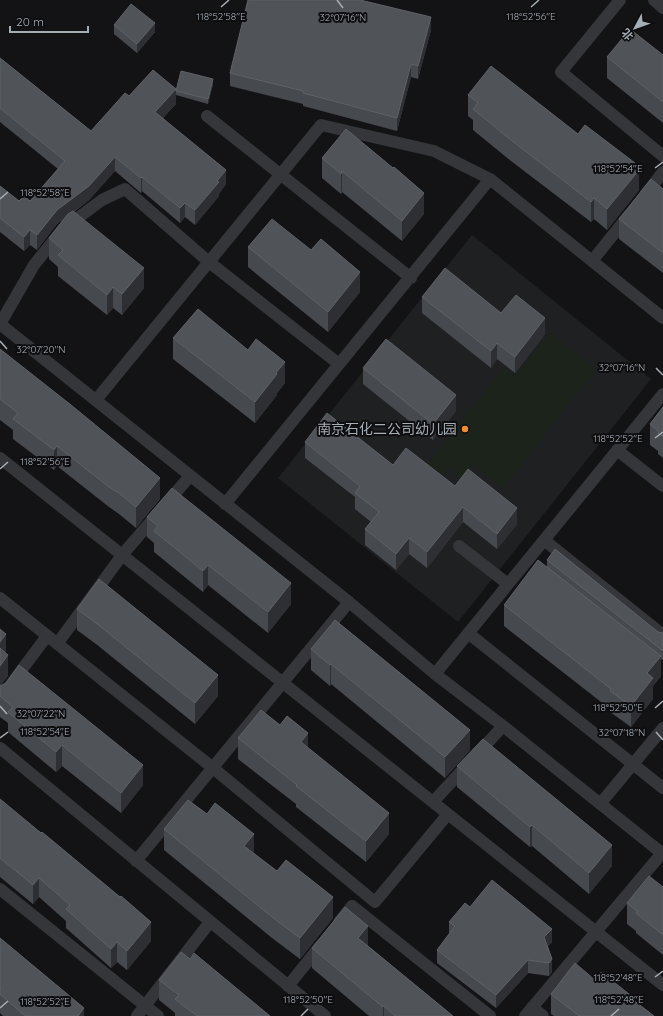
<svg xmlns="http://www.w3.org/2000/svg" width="663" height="1016" font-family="Quicksand,'Noto Sans SC',sans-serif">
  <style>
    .built { fill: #1f2022 }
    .green { fill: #1c231b }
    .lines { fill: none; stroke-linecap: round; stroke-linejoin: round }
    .lane { stroke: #34363a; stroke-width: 12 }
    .wall { fill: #46494d }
    .shaded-wall { fill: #2d2f32 }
    .building { fill: #505458; stroke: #5e6267 }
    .ticks { fill: none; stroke: #a5adb5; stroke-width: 1.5 }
    .poi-dot { fill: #f28d2e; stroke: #0e0e10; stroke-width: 1.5 }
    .labels { text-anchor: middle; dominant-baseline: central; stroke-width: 4; stroke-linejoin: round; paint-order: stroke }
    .poi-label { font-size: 14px; fill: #a5adb5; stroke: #0e0e10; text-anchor: end }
    .ticks-label { font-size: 10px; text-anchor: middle; fill: #a5adb5; stroke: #0e0e10; stroke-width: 4; stroke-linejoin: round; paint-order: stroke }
  </style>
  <rect width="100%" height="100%" fill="#131315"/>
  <path class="built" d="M472,235L651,379L458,622L278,478Z"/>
  <path class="green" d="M550,333L596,369L503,488L472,464L461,478L447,467L435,482L422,472L504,367L516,376Z"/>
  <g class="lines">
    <path class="lane" d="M620,0L561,72L663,156
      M654,0L663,8
      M207,116L411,278
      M645,195L663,172
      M592,261L629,215
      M0,324L349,602L435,674L503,726L663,854
      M0,324L34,265L63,229L102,200L125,189L209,262L339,364
      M96,400L321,125L434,151L490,179L663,318
      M617,450L663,486
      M0,458L663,985
      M225,504L490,179
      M544,540L663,635
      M459,546L508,584
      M0,598L213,768L375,902L448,814
      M468,633L663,788
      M57,644L123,554L190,476
      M435,674L663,394
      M0,699L47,636
      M0,748L325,1016
      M433,802L503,726
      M600,804L663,728
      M136,861L349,602
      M0,889L158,1016
      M339,922L352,906L490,1016
      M288,986L321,945
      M532,1007L543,1016
      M137,1016L210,922
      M525,1016L662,853"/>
  </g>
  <path class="wall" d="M114,25L155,32L137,53L114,34Z
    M431,30L418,79L411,77L397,131L303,106V104L230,86V73Z
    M663,55V123L607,78V57Z
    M0,58L91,131L129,96L213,84L208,104L176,95V104L163,118L226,184L219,194V196L195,225L185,217L180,223L142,191L141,193L115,171L89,200L74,212L144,288L122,315L113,308L107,315L58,276V267L49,259V238L64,219L57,224L37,250L30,245L24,251L0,232V186L19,201H30L58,169L0,122Z
    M468,95L578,134L635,167L639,190L607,230L594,219L591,222L511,161L473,130V120L468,116Z
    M322,158L393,168L424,214L402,241L342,192L341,194L322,178Z
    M663,189V273L619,239V219Z
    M248,247L311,250L360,292L328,332L248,267Z
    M422,297L545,334L515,373L497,359L491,368L422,313Z
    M173,338L285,383L277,393V395L255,423L173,359Z
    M0,349L160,499L136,528L119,514L109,507L57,466L54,470L13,439V430L0,420Z
    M363,368L456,411L433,440L363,384Z
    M663,407V458L658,454V451L650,445V424Z
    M305,442L455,486L517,524L497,549L463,522L427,568L409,554L396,570L365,545V529L371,522L355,509V497L305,458Z
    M147,517L291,604L268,633L208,585L203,592L154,552V543L147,537Z
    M547,560L658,632L663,633V660L661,659V676L653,686V699L631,727L610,712V709L504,626V605L547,567Z
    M77,609L218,696L195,724L96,644L77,630Z
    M0,629L6,654L8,676L1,685L143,785L121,813L62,766L56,772L8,732V723L0,717Z
    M311,649L470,750L445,778L331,684L330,686L311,670Z
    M238,738L308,748L389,834L366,862L296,807V804L238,759Z
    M457,766L612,866L589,894L532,846L530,847L457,787Z
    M0,799L151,941L127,970L117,962L111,968L66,928V921L39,897L33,904L0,877Z
    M164,829L254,853L333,918L300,959L272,938L164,850Z
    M663,887V955L636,933V931L627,924V903Z
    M470,907L552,942L548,946L552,972L549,976L528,973L496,1008L437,963V950L449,935V922Z
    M0,938L84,1016H3L0,1013Z
    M368,946L453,1016H369L312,968V948Z
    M190,959L270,1016H175V1013L159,1000V980Z
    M595,980L629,997L654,1016H554L551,1014V994Z"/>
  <path class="shaded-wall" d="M431,17V30L418,79V66Z
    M155,23V32L137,53V44Z
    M411,64V77L397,131V118Z
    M213,79V84L208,104V99Z
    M176,89V104L155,126V112Z
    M115,157V171L89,200L57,224L37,250V235L57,210Z
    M635,163V175L639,170V190L607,230V209Z
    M226,170V184L219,194V196L195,225V210Z
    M342,171V192L341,194V174Z
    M142,177V191L141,193V178Z
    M424,193V214L402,241V221Z
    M594,198V219L591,222V202Z
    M185,203V217L180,223V208Z
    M30,230V245L24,251V237Z
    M144,268V288L122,315V294Z
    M360,272V292L328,332V312Z
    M113,287V308L107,315V295Z
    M545,318V334L515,373V357Z
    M497,343V359L491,368V351Z
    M285,362V383L277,393V395L255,423V402L276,373Z
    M456,395V411L433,440V424Z
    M57,446V466L54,470V450Z
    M160,478V499L136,528V507Z
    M463,507V522L427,568V552Z
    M517,508V524L497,549V534Z
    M409,538V554L396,570V554Z
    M208,565V585L203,592V571Z
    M291,583V604L268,633V612Z
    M6,634V655L0,662V642Z
    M8,655V676L0,687V666Z
    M661,656V676L653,686V699L631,727V706L647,673Z
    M331,664V684L330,686V665Z
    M218,675V696L195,724V703Z
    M470,730V750L445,778V757Z
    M308,733V754L301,742Z
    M62,745V766L56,772V752Z
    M143,765V785L121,813V793Z
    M389,813V834L366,862V841Z
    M532,825V846L530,847V827Z
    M254,834V855L244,846Z
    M612,845V866L589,894V873Z
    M39,878V897L33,904V885Z
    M333,897V918L300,959V938Z
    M151,922V941L127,970V951Z
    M368,926V947L358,938Z
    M552,929V942L544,950V937Z
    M117,942V962L111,968V949Z
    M552,959V972L549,976V963Z
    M528,960V973L496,1008V995Z
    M384,1006V1016H383V1007Z
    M84,1008V1016H78Z"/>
  <path class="building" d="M248,0H360L431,17L418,66L411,64L397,118L303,93V91L230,73Z
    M131,4L155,23L137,44L114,25Z
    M630,29L663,55V102L607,57Z
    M0,58L91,131L125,93L129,96L153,70L176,89L155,112L226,170L217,181L219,182L195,210L185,203L180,208L142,177L141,178L115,157L89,186L57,210L37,235L30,230L24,237L0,218V186L19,201L24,196L30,201L65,161L0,108Z
    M491,66L578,134L585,125L635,163L633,165L639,170L607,209L594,198L591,202L511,140L473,109L478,103L468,95Z
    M181,71L213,79L208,99L176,91Z
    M346,129L393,168L394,167L424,193L402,221L342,171L341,174L322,158Z
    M651,179L663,189V253L619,219Z
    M73,211L144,268L122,294L113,287L107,295L58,255L63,250L49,238L68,214Z
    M272,219L311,250L321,239L360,272L328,312L248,247Z
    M445,268L501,313L516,295L545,318L515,357L497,343L491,351L422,297Z
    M198,309L248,350L256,339L285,362L276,373L277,374L255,402L173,338Z
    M386,339L456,395L433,424L363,368Z
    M0,349L71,405L160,478L136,507L119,493L109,487L57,446L54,450L13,419L18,413L0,399Z
    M663,407V437L658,433L659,432L650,424Z
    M327,413L393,465L406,448L455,486L468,469L517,508L497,534L463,507L427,552L409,538L396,554L365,529L379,512L355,493L360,486L305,442Z
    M172,488L291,583L268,612L208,565L203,571L154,531L158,526L147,517Z
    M555,549L658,632L663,633V651L547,560Z
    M538,560L661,656L647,673L653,678L631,706L610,691L611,689L504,605Z
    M99,579L218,675L195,703L96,623L77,609Z
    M335,620L470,730L445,757L331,664L330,665L311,649Z
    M0,629L6,634L0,642Z
    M0,648L8,655L0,666Z
    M19,665L143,765L121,793L62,745L56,752L8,712L13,707L0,696V686L6,683Z
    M261,710L280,725L287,716L308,733L301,742L389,813L366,841L296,786L297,785L238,738Z
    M483,739L612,845L589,873L532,825L530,827L457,766Z
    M0,799L41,833L42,832L120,897L121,896L151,922L127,951L117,942L111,949L66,909L70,905L39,878L33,885L0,858Z
    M188,800L207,814L215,803L254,834L244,846L277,871L286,860L333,897L300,938L272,917L164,829Z
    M649,876L663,887V935L636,913L637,911L627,903Z
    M492,880L552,929L544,937L552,959L549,963L528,960L496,995L437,950L455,926L449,922L465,903L470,907Z
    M345,907L368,926L358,938L453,1016H395L384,1006L383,1007L312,948Z
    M0,938L84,1008L78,1016H25L0,994V989L1,988H0Z
    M181,952L190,959L194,953L270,1016H197L175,999L179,995L159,980Z
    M575,963L595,980L601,972L629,994L628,996L654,1016H579L551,994Z"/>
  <path class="ticks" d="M337,0L343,8M221,7L229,0M531,7L539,0M655,168L663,162M0,199L8,192M0,341L7,349M656,368L663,375M655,438L663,432M0,469L8,462M0,706L7,714M655,708L663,701M656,732L663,740M0,738L8,732M655,977L663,971M0,1008L8,1001M301,1016L308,1009M611,1016L619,1009"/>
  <circle class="poi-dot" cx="465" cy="429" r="4"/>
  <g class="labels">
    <g class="poi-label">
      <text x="457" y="429">南京石化二公司幼儿园</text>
    </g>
  </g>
  <g class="ticks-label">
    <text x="221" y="20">118°52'58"E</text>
    <text x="531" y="20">118°52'56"E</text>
    <text x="343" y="21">32°07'16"N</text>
    <text x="618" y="172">118°52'54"E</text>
    <text x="45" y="196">118°52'58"E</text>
    <text x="41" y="353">32°07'20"N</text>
    <text x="622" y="371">32°07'16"N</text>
    <text x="618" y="442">118°52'52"E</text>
    <text x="45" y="465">118°52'56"E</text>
    <text x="618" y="711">118°52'50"E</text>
    <text x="41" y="717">32°07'22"N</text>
    <text x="45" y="735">118°52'54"E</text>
    <text x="622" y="736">32°07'18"N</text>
    <text x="618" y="981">118°52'48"E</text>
    <text x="308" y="1003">118°52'50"E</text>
    <text x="619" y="1003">118°52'48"E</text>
    <text x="45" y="1005">118°52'52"E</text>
  </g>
  <g transform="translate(635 28) rotate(229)" stroke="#0e0e10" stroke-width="3" paint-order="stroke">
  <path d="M0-3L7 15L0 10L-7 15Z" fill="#a5adb5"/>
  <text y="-6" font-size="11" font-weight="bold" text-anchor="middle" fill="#a5adb5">北</text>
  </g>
  <path d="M10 26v6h78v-6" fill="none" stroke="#a5adb5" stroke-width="2"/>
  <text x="16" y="26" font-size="12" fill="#a5adb5" stroke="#0e0e10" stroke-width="3" paint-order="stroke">20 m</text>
</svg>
